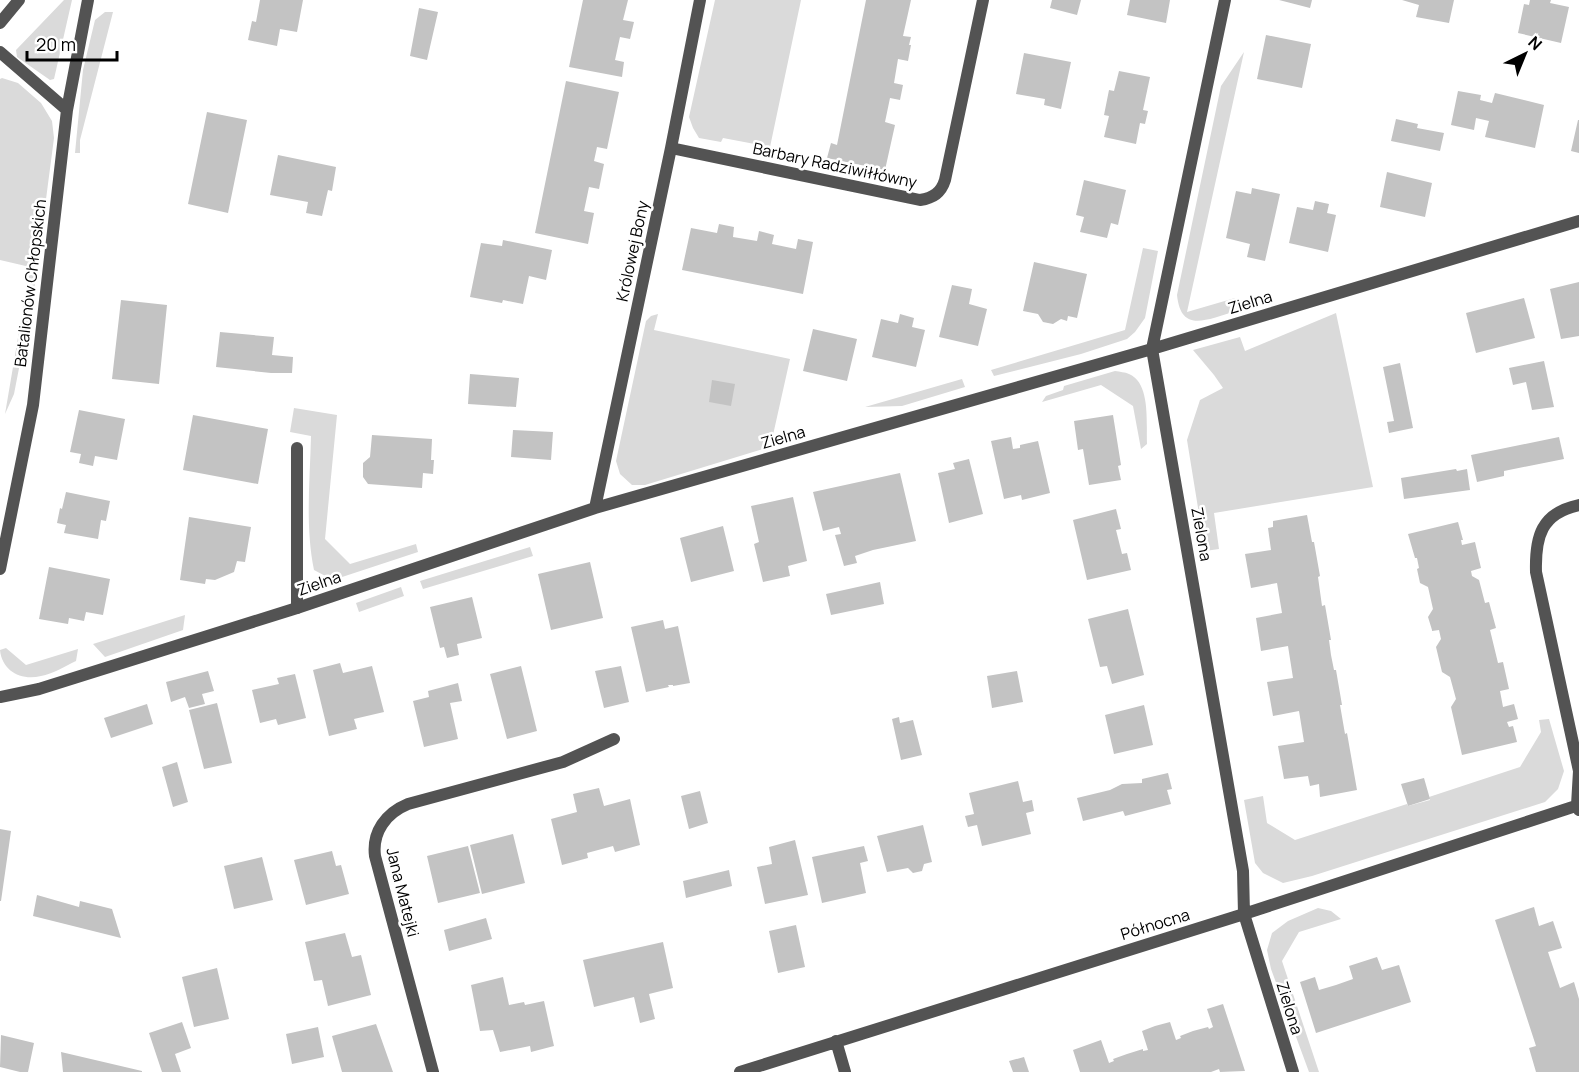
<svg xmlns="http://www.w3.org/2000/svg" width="1579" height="1072" font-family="Manrope,sans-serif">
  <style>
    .green { fill: #dadada }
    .building { fill: #c3c3c3 }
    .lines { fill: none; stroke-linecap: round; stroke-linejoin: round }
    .service { stroke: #535353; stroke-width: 12 }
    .minor { stroke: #535353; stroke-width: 12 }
    .tertiary { stroke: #535353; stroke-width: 12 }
    .labels { text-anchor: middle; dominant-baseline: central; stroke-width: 5; stroke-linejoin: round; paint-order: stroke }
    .street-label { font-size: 16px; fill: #000; stroke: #fff }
  </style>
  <rect width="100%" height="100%" fill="#fff"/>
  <path class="green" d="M64,0H72L54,79L50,80L17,57L16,50Z
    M715,0H801L770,147L723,138L721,142L699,138L693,128L689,117Z
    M105,12H113L80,140V153H75L83,70L95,20Z
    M1244,52L1187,312L1235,298L1234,312C1207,319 1181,334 1177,295L1221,86Z
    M2,78L18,83L41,103L52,121L54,138L34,291L14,394L5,414L30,267L0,260V79Z
    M1143,248L1158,251L1145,318L1135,332L1127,339L1081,354L994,376L991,370L1125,330Z
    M1336,313L1373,487L1214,513L1219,549L1205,551L1187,440L1200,400L1223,388L1214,375L1193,350L1240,337L1245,351Z
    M658,314L654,330L790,359L773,435L763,449L645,485H632L620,474L616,461L646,321L651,316Z
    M1115,371C1120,372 1125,372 1129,374C1151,383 1146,424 1147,444L1141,449L1133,406L1101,385L1042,402L1046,396L1063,390L1064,386Z
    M962,379L965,387L902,406L865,407Z
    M294,408L337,415L325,539L350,564L416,544L418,552L333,580L314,570C305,526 310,480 311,436L290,432Z
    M530,547L533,556L423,589L420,581Z
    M401,587L404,596L359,612L356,603Z
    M185,615L183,630L105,657L93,644Z
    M6,648L26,665L78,649L76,661C65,666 53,674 41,676C21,681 2,671 0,650Z
    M1549,719L1564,771L1558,789L1545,802L1312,876L1283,883L1263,873L1255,863L1244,800L1263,796L1267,823L1295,840L1407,804L1408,806L1430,800L1429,797L1520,767L1541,732L1539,720Z
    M1318,908L1331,911L1341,919L1299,932L1282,961L1319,1072H1309L1271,969L1267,950L1272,933L1288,921Z"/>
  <path class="building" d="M260,0H303L297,32L280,29L277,46L248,40L252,21L256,22Z
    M583,0H628L623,20L634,22L630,39L620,37L615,60L624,62L622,77L569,67Z
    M866,0H911L903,36L911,37L909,45H911L908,61L898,59L894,83L903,85L900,100L890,98L885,122L895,125L885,170L827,158L831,143L837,145Z
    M1052,0H1081L1077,15L1050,8Z
    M1130,0H1170L1166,23L1127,15Z
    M1279,0H1312L1310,8Z
    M1402,0H1454L1449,23L1416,17L1419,5Z
    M1530,0H1551L1550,3L1569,7L1561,43L1518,33L1524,4L1529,5Z
    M419,8L438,12L427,60L410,56Z
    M1266,35L1311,44L1302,88L1257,79Z
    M1024,53L1071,62L1061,109L1044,105L1045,99L1016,94Z
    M1119,71L1150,77L1143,110L1148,111L1145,124L1140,123L1136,144L1104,137L1109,116L1104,115L1109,90L1114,91Z
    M566,81L619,92L607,149L597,147L594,161L604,164L599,189L589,187L584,211L594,213L588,244L535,233Z
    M1458,91L1481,95L1480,100L1492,103L1495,93L1544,105L1535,148L1485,137L1489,121L1476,118L1474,130L1451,125Z
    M207,112L247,120L228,213L188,204Z
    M1396,119L1418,124L1417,128L1444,133L1440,151L1391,141Z
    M1578,120H1579V153L1571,151Z
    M278,155L336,167L332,191L328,190L322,216L306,213L308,202L270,195Z
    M1387,172L1432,183L1425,217L1380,207Z
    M1084,180L1126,190L1118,225L1111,223L1107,238L1080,232L1084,217L1076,215Z
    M1252,188L1280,194L1265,261L1247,257L1250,244L1226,238L1236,191L1251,194Z
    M1315,201L1329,204L1327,213L1336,215L1328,252L1289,243L1297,207L1313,210Z
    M719,224L734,227L733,237L757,241L759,231L774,235L772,244L796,249L798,239L813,242L803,294L682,270L691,228L717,233Z
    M503,240L552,250L546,280L529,276L523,304L503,300L502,303L470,297L481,243L502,246Z
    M1034,262L1087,274L1077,318L1068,316L1067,321L1061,319L1053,324L1043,322L1038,314L1023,311Z
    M1579,282V336L1561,339L1550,289Z
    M952,285L972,289L969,304L987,309L978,346L939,337Z
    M1524,298L1535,338L1476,353L1466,313Z
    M121,300L167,305L159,384L112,379Z
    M900,314L914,318L912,327L925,330L916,367L872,357L881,319L898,323Z
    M813,329L857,339L847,381L803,371Z
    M220,332L274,337L272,355L293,357L292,373H271L216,367Z
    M1544,361L1554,407L1532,410L1526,382L1513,385L1509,368Z
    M1400,363L1413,428L1389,433L1387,422L1394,421L1383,367Z
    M470,374L519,378L516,407L468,404Z
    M712,380L735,384L731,406L709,402Z
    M79,410L125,419L117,460L95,456L93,466L79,463L81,454L70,452Z
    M193,415L268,429L258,484L183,470Z
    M1113,415L1121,465L1118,466L1121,480L1089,485L1083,449L1078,450L1074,421Z
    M513,430L553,432L551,460L511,457Z
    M372,435L432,439L431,460H434L433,474L423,473L422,488L368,484L363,477V463L370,457Z
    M1011,437L1013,449L1020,448V445L1038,441L1050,493L1022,500L1021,495L1004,499L991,441Z
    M1559,437L1564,459L1504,471V476L1477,482L1471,455Z
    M969,459L983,514L949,523L938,473L955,469L953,463Z
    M1456,469L1457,471L1467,469L1470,490L1404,499L1401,478Z
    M900,473L916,541L873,550L855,556L857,563L844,566L835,535L841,534L839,527L823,531L813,492Z
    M66,492L110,501L106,521L101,520L98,539L64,533L66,525L57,523L60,508L62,509Z
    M793,497L807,561L788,566L790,576L763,582L754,544L759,542L751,506Z
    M1116,509L1121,529L1116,530L1122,554L1127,553L1131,570L1087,580L1073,520Z
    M1307,515L1312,542H1314L1320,576L1318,577L1322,606L1325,605L1331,640H1329L1331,655L1334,670H1336L1342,705H1340L1345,734L1347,733L1357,790L1320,797L1319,784L1310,786L1308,776L1284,779L1278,746L1304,742L1299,711L1273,716L1267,682L1293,678L1288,646L1261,651L1256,618L1282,613L1277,583L1251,588L1245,554L1271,550L1268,528L1273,527V521Z
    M189,517L251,527L245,562L237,561L234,572L215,580L206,579L205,584L180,580Z
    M1458,522L1463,540H1461L1462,545L1475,542L1481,568L1471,571L1472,576L1479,580L1485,603L1489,602L1496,628L1490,630L1498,663L1503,662L1509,689L1500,691L1503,707L1514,704L1518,719L1507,722L1509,727L1513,726L1517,742L1462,755L1451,707L1456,699L1450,677L1442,672L1436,647L1441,639L1439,630L1432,631V630L1428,617L1433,609L1428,587L1420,583L1417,569L1419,568L1417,558H1415L1408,534Z
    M723,526L734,571L691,582L680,538Z
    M590,562L603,618L551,630L538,574Z
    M49,567L110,579L103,615L86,612L84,621L69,618L68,624L39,619Z
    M880,582L884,604L831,615L826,594Z
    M472,597L482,638L457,644L459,655L447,658L444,647L440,648L430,607Z
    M1128,609L1144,675L1112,684L1107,666L1100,667L1088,619Z
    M663,620L665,629L678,626L690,683L673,686V685H668L669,687L646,692L631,627Z
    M340,663L343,673L372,666L384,712L354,719L357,729L329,736L313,670Z
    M521,666L537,731L507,739L490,674Z
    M621,666L629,702L604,708L595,671Z
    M208,671L214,691L202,694L205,704L189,708L185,697L171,702L166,682Z
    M1017,671L1023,702L992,708L987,676Z
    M295,674L306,718L278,725L276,719L260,723L252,690L279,684L277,678Z
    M458,683L462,701L450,703L458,739L424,747L413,701L429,697L428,691Z
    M217,703L232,763L204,769L189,710Z
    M147,704L153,724L111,738L104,718Z
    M1144,705L1153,745L1114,754L1105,715Z
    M899,717L900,723L913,720L922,755L901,760L892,719Z
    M177,762L188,802L173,807L162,767Z
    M1168,773L1172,789L1167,790L1171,804L1125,816L1123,811L1083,821L1077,798L1110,790L1122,784L1142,783V779Z
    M1424,778L1430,799L1408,806L1401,784Z
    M1018,781L1023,802L1032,800L1034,811L1026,813L1031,834L982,846L977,825L968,827L965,816L974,814L969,793Z
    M599,788L604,806L630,799L640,845L615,852L613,846L587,853L588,858L562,865L551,819L577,812L573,794Z
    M700,791L708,823L689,829L681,796Z
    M923,825L932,862L924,864L922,871L913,873L908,868L887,872L877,836Z
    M0,829L11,831L1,901H0Z
    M513,834L525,883L482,894L470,845Z
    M795,840L808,895L765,904L757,867L772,864L769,847Z
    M468,846L480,893L438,903L427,856Z
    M864,846L868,861L860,863L866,893L822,903L812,857Z
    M332,851L336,866L341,865L349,894L306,905L294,860Z
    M262,857L273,900L234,909L224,866Z
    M729,870L732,886L686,898L683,881Z
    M37,895L79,907L80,901L112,909L121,938L33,916Z
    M1534,907L1539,926L1553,921L1562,948L1548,952L1560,988L1574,982L1579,999V1072H1536L1529,1048L1536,1046L1495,920Z
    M486,918L492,939L449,951L444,930Z
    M796,925L805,967L778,973L769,931Z
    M345,933L352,957L361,955L371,995L328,1006L322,980L314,981L305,942Z
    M663,942L673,988L649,994L655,1019L640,1023L634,997L594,1007L583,960Z
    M1377,957L1382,970L1399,965L1411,1002L1316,1033L1300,982L1315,977L1319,990L1336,985L1353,979L1349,966Z
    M217,968L229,1019L194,1027L182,977Z
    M503,977L509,1005L524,1002L525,1005L544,1001L554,1046L531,1052L530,1046L500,1052L493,1030L480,1031L471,985Z
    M1223,1004L1245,1071L1220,1072L1219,1069L1211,1072H1080L1073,1050L1101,1040L1109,1063L1114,1061L1113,1059L1127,1054L1143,1049V1051L1148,1050L1142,1031L1155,1026L1170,1022L1176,1040L1181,1038L1180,1036L1193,1031L1208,1027L1209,1029L1213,1027L1207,1009Z
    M182,1022L191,1048L175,1054L181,1072H162L149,1033Z
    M376,1024L393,1072H342L332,1036Z
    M318,1027L324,1057L292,1064L286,1034Z
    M1,1035L34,1043L28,1072H20L0,1067Z
    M61,1052L142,1071V1072H63Z
    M1024,1057L1029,1072H1013L1009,1061Z"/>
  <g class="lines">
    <path class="service" d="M297,448V608"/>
    <path class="minor" d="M1225,0L1152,349L1243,871L1244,914L1293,1072
      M0,52L67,110
      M671,148L920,200C933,198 941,193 945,180L983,0
      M1579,505C1541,513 1535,537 1536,572L1579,771L1577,805L1579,810
      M595,508L671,148L700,0
      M0,569L33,405L67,110L88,0
      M0,697L39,689L297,608L595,508L1152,349L1579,221
      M836,1041L845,1072
      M433,1072L375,856C372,832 386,813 408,804L563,762L614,739
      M740,1072L1244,914L1579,805"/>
    <path class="tertiary" d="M0,23L19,0"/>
  </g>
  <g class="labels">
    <g class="street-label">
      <text transform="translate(835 165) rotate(12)">Barbary Radziwiłłówny</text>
      <text transform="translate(632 251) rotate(-78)">Królowej Bony</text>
      <text transform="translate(30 283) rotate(-83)">Batalionów Chłopskich</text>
      <text transform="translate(1250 302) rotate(-17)">Zielna</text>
      <text transform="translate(783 437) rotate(-16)">Zielna</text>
      <text transform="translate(1202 534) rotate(80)">Zielona</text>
      <text transform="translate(319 583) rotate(-19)">Zielna</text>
      <text transform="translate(403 892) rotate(76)">Jana Matejki</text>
      <text transform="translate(1155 924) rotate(-17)">Północna</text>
      <text transform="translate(1290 1008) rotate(73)">Zielona</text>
    </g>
  </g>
  <g transform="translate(1525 54) rotate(43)" stroke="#ffffff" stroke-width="4.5" paint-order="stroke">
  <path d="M0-4.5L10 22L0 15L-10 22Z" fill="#000000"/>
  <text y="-9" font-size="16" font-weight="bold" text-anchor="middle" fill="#000000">N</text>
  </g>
  <path d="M27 51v9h90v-9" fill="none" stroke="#000000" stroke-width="3"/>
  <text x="36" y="51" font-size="18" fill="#000000" stroke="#ffffff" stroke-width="4.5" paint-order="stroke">20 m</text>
</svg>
